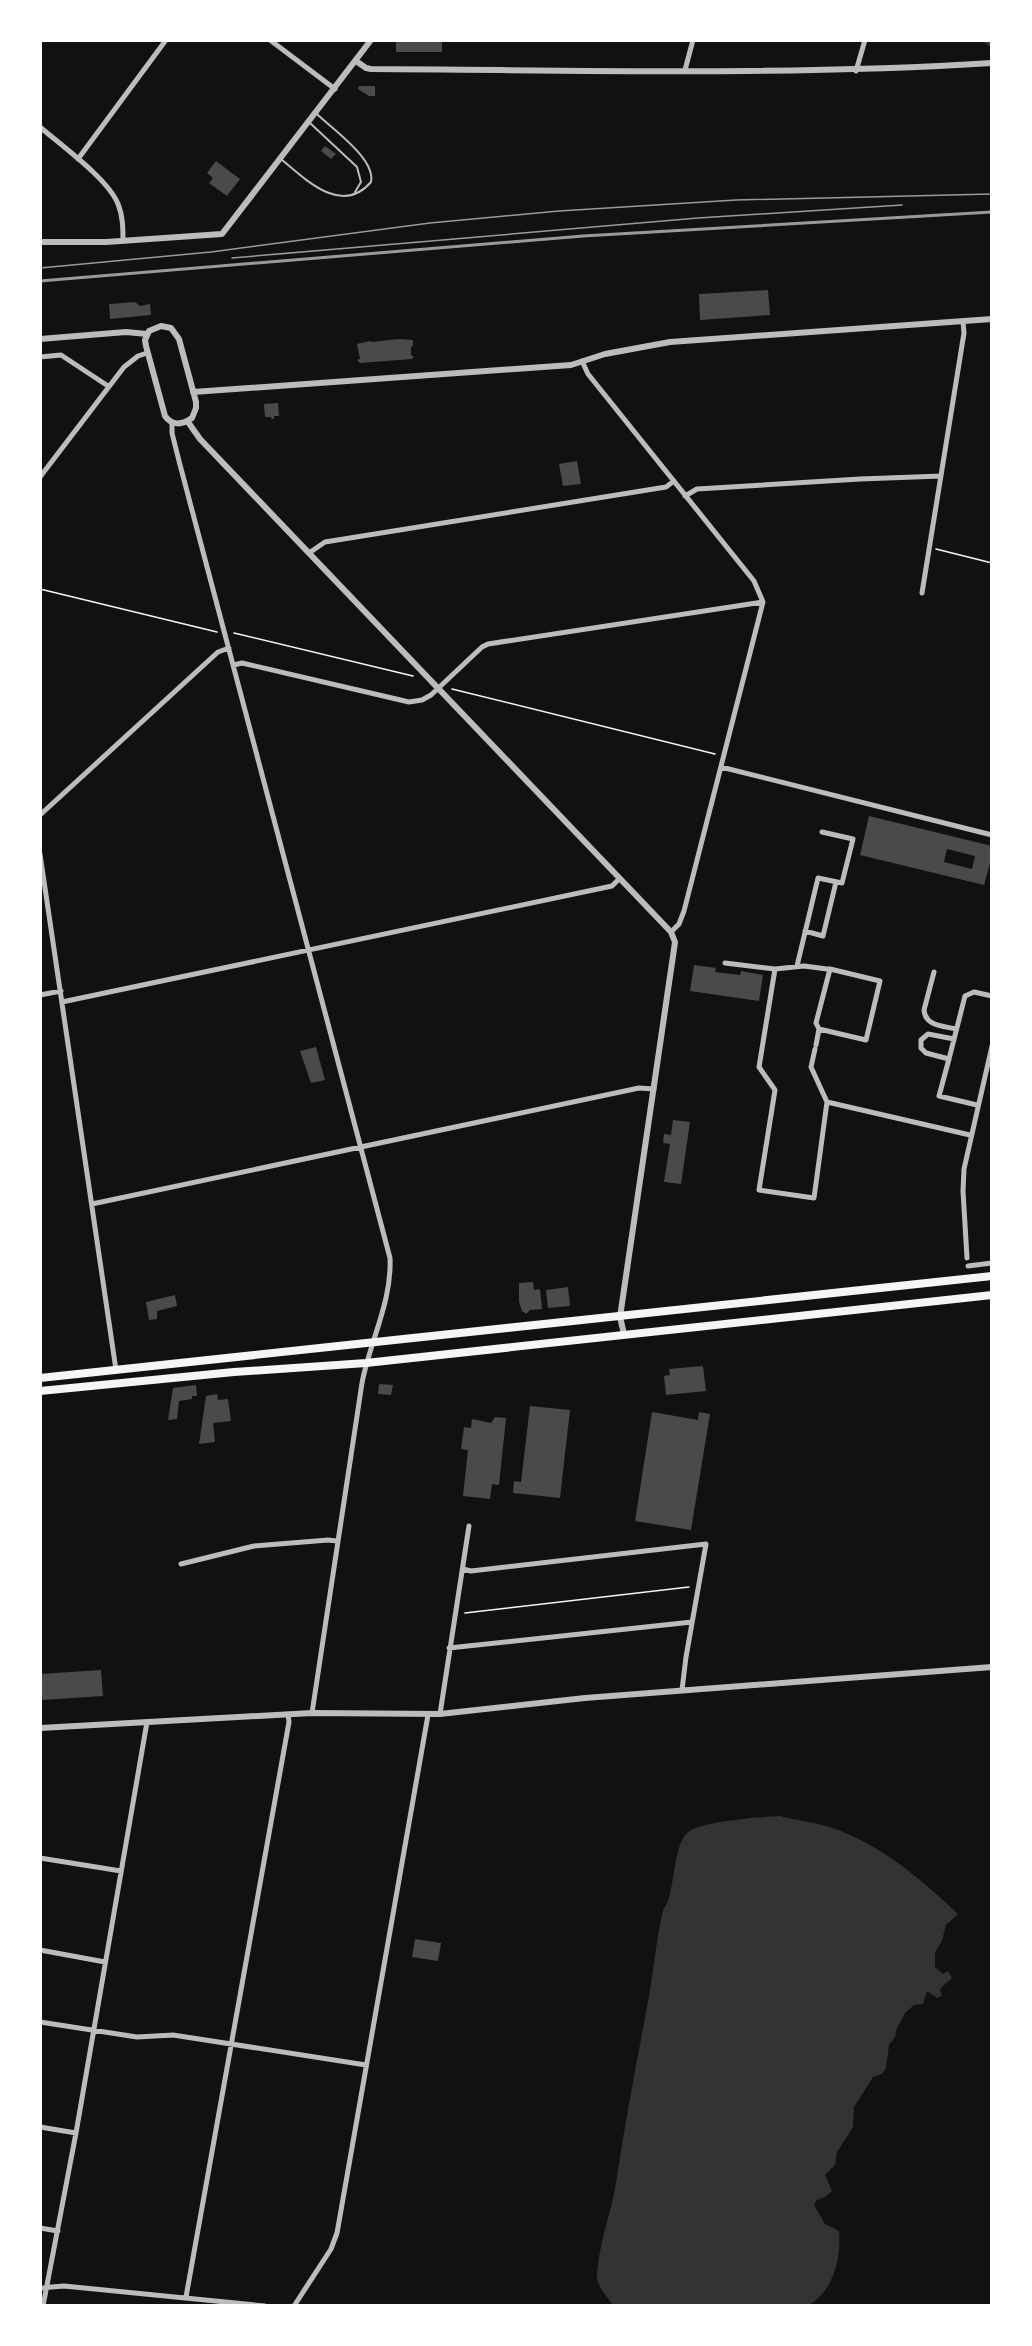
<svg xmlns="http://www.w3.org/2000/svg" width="1032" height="2346" font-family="'Asap Condensed',sans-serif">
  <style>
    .water { fill: #333 }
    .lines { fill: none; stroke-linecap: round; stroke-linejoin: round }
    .stream { stroke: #333; stroke-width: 3 }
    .building { fill: #4a4a4a; fill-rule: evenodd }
    .path { stroke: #f5f5f5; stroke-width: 1.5 }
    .service { stroke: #bcbcbc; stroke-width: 2 }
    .minor { stroke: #bcbcbc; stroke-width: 5 }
    .tertiary { stroke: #bcbcbc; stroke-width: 6 }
    .primary { stroke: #f5f5f5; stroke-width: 8 }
    .tram { stroke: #9a9a9a; stroke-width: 1.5 }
    .rail { stroke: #9a9a9a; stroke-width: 3 }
  </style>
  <rect width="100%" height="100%" fill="#111"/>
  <path class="water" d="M780,1816C799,1821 820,1823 838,1830C885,1848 922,1880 958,1914L946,1925L942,1941L935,1952V1967L943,1974L948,1971L952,1978L940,1989L942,1996L937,1998L927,1991L923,2004L914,2005L905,2013L896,2030L895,2037L889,2045L886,2068L882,2074L873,2077L854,2107L853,2127L837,2152L835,2165L825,2175L832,2191L825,2197L817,2200L814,2205L825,2224L839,2231C841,2259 834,2290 808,2306L613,2305C607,2296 596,2286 597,2274C599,2241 613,2209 617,2176C626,2116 638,2056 649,1996C654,1969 656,1941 662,1915C663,1909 667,1904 669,1898C674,1882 675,1844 687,1833C699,1821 761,1817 780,1816Z"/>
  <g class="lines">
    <path class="stream" d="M983,40L992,46"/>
  </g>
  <path class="building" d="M396,40H442V52H396Z
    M359,86H375V96H369L358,89Z
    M325,146L336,154L331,159L321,151Z
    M216,161L240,179L227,196L209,183L213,178L207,173Z
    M768,290L770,315L700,320L699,294Z
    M135,302L140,306L150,304L151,315L110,319L109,304Z
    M398,339L413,340V346L411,347V355L414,357L412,359L360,363L357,360L360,359L357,344L370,341L372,342Z
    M278,403L279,416H274V419H272L271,417H265L264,404Z
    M577,461L581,484L563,486L559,464Z
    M869,816L992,846V856L984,885L860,855ZM947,849L975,856L972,869L944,862Z
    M694,965L716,968L715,972L740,975L741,971L763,975L759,1001L690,991Z
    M316,1047L325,1080L311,1083L300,1051Z
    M673,1120L690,1122L681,1184L664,1182L670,1144L663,1143L664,1134L671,1135Z
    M533,1282L534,1290L540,1289L542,1309L530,1310L526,1314L522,1311L519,1302V1283Z
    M568,1287L570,1306L548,1308L546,1290Z
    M175,1295L177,1306L157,1311V1319L149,1320L146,1302Z
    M703,1366L706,1391L666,1395L664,1376L670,1375L669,1369Z
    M379,1384L393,1385L391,1395L378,1394Z
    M196,1385L197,1396H192V1399L179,1401L177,1419L168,1420L173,1388Z
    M217,1394L218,1400L228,1399L231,1421L213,1423L215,1442L199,1444L206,1396Z
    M530,1406L570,1410L560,1498L513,1493L514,1481L521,1482Z
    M652,1412L698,1420L699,1412L710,1414L691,1530L635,1521Z
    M495,1417L506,1418L499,1485L492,1484L490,1499L463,1496L468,1450L461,1449L464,1427L471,1428L472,1419L491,1423Z
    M101,1670L103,1696L42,1700L40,1674Z
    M415,1939L441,1943L438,1961L412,1957Z"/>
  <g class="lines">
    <path class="path" d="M936,549L992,563
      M40,589L217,632
      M234,633L413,676
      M452,689L715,754
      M465,1613L689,1587"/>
    <path class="service" d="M310,123L357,167L361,182L355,192
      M281,159C306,180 342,216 371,182C376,159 332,129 317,114"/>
    <path class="minor" d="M270,40L335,89
      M685,70L693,40
      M856,71L865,40
      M40,127C62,146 108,179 118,204C123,216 123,229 123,241
      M78,159L166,40
      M40,357L61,355L108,386
      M582,361L588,374L754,581L763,602L684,911L679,924L671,932
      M172,423V433L179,461L390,1258C392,1302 370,1341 362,1383L312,1713
      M40,477L124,367L138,356L147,353
      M685,496L697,489L860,479L941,476
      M309,553L325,542L666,487L674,481
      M922,593L964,333L963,321
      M234,665L242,663L409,702L422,700L431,695L482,647L488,644L763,602
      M721,767L992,835
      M40,815L218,652L229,648
      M40,854L116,1370
      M805,931L823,936L836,882
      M725,963L775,969L804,966L827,969H830L880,981L866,1040L819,1029L816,1023L830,969
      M797,966L818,878L842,883L853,839L822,832
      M775,969L759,1067L775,1090L759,1190L814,1198L827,1102L970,1135
      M934,972L924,1010C925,1026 943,1026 956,1029
      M40,995L61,991
      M62,1002L612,886L619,879
      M954,1039L928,1034L921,1040V1048L926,1053L949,1059L965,996L974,992L992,996
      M816,1045L819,1029
      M815,1049L811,1067L827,1102
      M949,1059L939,1096L977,1105
      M92,1204L639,1088L654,1089
      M967,1258L963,1191L964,1169L992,1046
      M968,1266L992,1263
      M181,1564L254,1546L328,1540L337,1541
      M463,1569L471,1571L706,1544L686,1657L682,1690
      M449,1648L692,1622
      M440,1714L469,1526
      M40,1858L121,1871
      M40,1950L105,1962
      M40,2022L137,2037L173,2035L366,2065
      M40,2127L76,2133
      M40,2228L58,2231
      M40,2288L64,2286L265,2306
      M186,2297L289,1722L288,1714
      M43,2306L76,2133L147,1722
      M294,2306L331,2249L337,2233L428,1715"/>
    <path class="tertiary" d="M356,61L366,68L371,69C578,70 785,76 992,63
      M40,242H106L222,234L371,40
      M161,326L171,328L179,339L196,402V408L192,418C182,425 172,426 165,416L146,346L145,340L149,331Z
      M40,339L126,332L147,334
      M193,392L571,365L605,354L670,342L992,319
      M188,422L200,439L671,932L675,942L673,956L620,1317L624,1334
      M40,1728L312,1713L440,1714L585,1698L992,1667"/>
    <path class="primary" d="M40,1378L992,1276
      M40,1391L234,1372L366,1363L992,1295"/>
    <path class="tram" d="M232,258L698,218L902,205
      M40,268L211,252L430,223L559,211L736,200L992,194"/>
    <path class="rail" d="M40,281L583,236L992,212"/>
  </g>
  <rect width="1032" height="2346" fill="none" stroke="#ffffff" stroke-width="84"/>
</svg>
